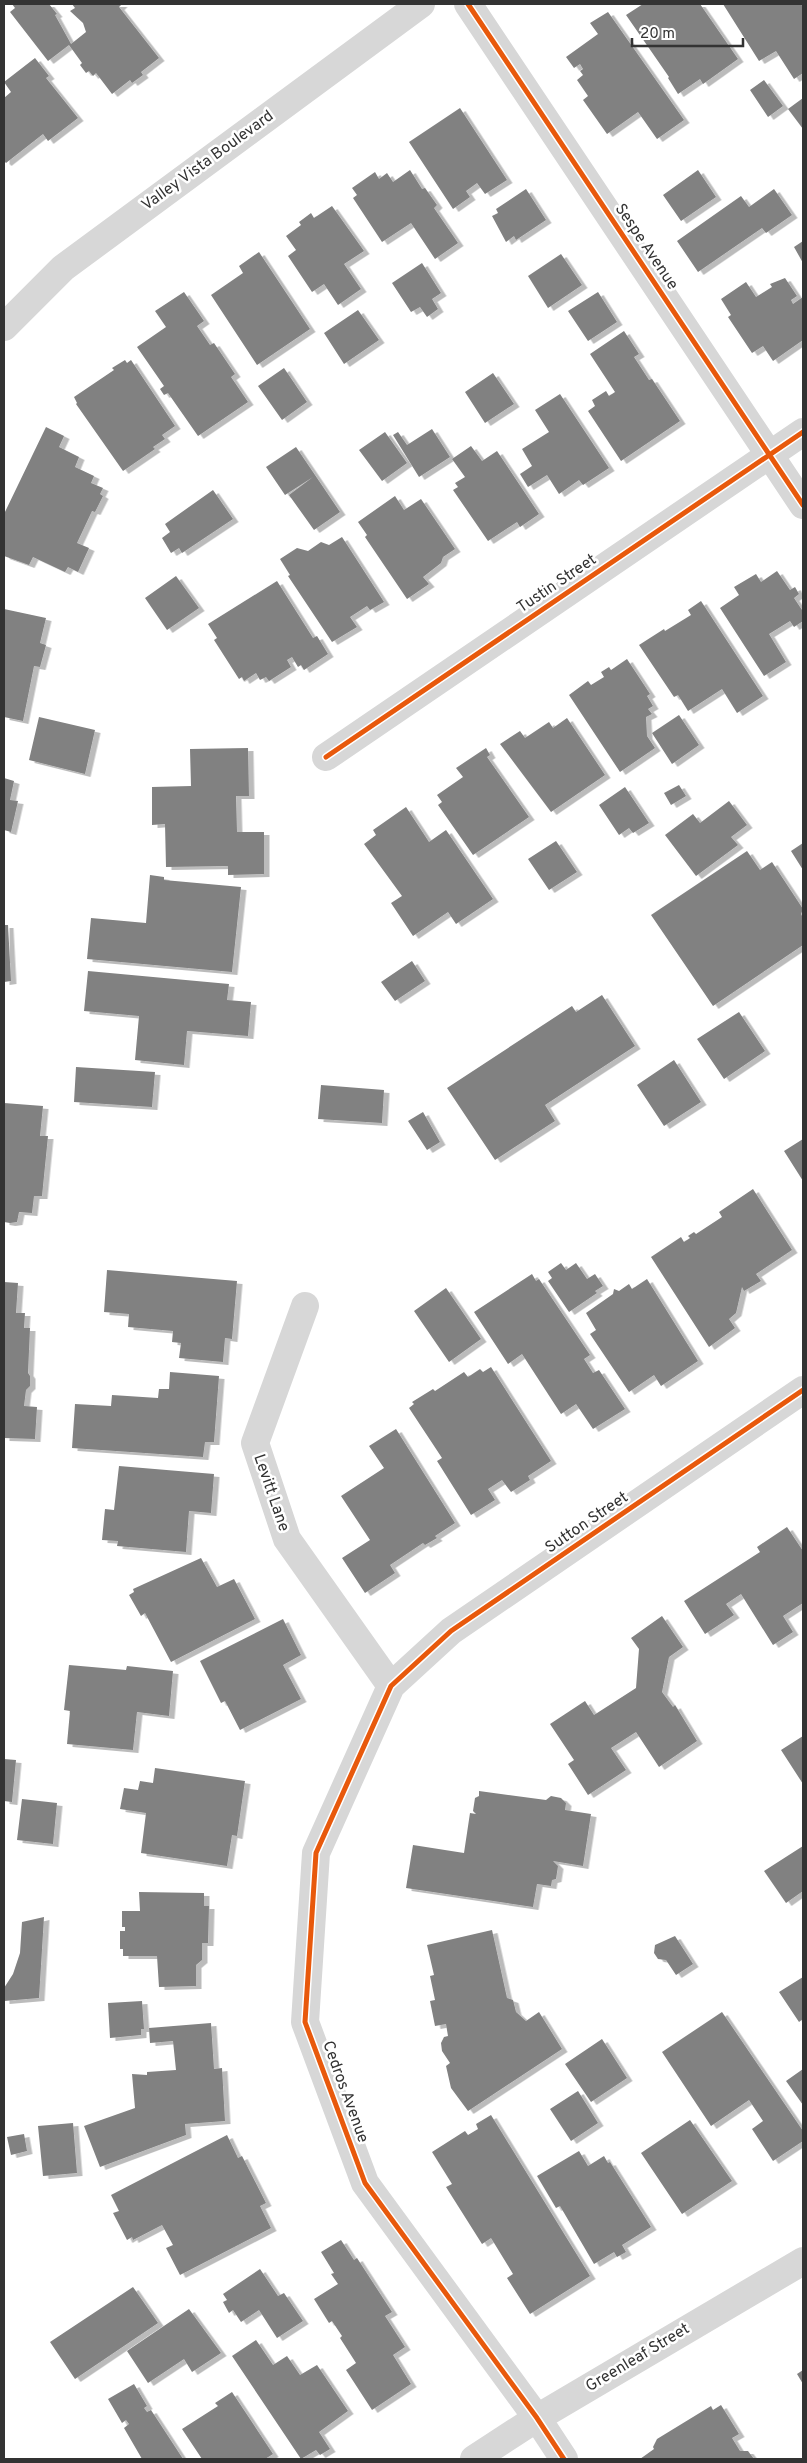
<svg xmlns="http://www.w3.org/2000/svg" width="807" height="2463" font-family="Overpass,sans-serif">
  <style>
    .building { fill: #818181; filter: url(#shadow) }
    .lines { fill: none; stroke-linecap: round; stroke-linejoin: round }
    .minor { stroke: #d7d7d7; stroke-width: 28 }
    .cycleway-casing { stroke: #fff; stroke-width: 8 }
    .cycleway { stroke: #e8590c; stroke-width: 5 }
    .labels { text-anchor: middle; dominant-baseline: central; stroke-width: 5; stroke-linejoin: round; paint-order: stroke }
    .street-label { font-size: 16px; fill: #333; stroke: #fff }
  </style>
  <defs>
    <filter id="shadow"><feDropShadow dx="5.5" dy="3" stdDeviation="0" flood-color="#0004"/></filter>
  </defs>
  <rect width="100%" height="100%" fill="#fff"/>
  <path class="building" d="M12,4H49L57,14L55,15L71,44L86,32L83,23L70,11L75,8L72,4H122L119,7L159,58L141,72L143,75L132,83L130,80L112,94L96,73L93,76L89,71L86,73L80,65L82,63L69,45L48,61L10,12L15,8Z
    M643,4H700L738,59L703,84L700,79L678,94L668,78L669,77L626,15Z
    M723,4H801L803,7V73L794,79L776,51L759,61Z
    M608,12L684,120L657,139L638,112L607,134L583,100L588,96L577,80L583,75L580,71L583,69L580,64L574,68L566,57L598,34L590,23Z
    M35,58L49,76L46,78L78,118L48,141L43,134L6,163L4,161V98L11,92L4,82Z
    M764,80L783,106L768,117L750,90Z
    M803,98V129L788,109Z
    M460,108L507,180L485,194L477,183L466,191L470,197L453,209L409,142Z
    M410,170L422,189L425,188L437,205L434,208L458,243L435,259L411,223L382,242L353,198L357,195L352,188L375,172L379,179L387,173L393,182Z
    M698,170L716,197L681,221L663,195Z
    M526,189L546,220L516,240L514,236L506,242L492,216L498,213L496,209Z
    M774,189L792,215L766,233L762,228L698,272L677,241L741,196L749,207Z
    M332,206L364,251L344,264L361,289L338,305L324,284L312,292L288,256L296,250L286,236L301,225L299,222L311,213L314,218Z
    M803,241V263L794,247Z
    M259,252L310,329L257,365L211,295L243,273L239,266Z
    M561,254L582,285L548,308L528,276Z
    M422,263L441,293L432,299L438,309L427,317L420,307L411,312L392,283Z
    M785,278L797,296L791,300L793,304L803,297V340L773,361L763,346L752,353L728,317L731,315L721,299L746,282L756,297L772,287L770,284Z
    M184,292L204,321L197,326L210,345L214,343L235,374L231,377L248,402L198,436L168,393L164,395L160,389L164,386L137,347L166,327L155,311Z
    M598,292L617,322L588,341L568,311Z
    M358,310L379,340L344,364L324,333Z
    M624,331L639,354L634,357L649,380L652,379L680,421L621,461L588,411L595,406L592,400L606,391L609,396L615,392L590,354Z
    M125,360L127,363L131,360L175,426L162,435L165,439L153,447L155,449L123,471L76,404L77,403L74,397L114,370L112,368Z
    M284,368L307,402L282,420L258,386Z
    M493,373L514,404L485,423L465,392Z
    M560,394L609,468L583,485L579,480L559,494L547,475L528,487L520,474L532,466L522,449L549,432L535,410Z
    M46,427L64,436L59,447L79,457L75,467L94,476L91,483L103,488L100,494L103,496L95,512L92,511L77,543L89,548L78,572L68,567L65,572L33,557L29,565L4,556V514Z
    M432,429L450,457L419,477L393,435L398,432L407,445Z
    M385,432L407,463L382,481L359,450Z
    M471,446L482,461L497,451L539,514L520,527L517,522L488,541L453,490L458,487L455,483L465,477L452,459Z
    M296,447L340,512L314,530L289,495L313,477L285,495L266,467Z
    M213,490L233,519L182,553L179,548L171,553L162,538L170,532L165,524Z
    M395,496L404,510L421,499L455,549L443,557L441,563L423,577L429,584L407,599L365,537L367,535L358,522Z
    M342,537L384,602L370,610L367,606L350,617L357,627L332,642L288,576L290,575L280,559L297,548L308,551L321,542L329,545Z
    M777,571L790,590L795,587L799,594L794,598L802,610L803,609V621L794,627L790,621L769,634L786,662L764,676L720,608L739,595L734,587L756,574L761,582Z
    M176,576L199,608L167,630L145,598Z
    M277,581L313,638L317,636L328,654L304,670L301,665L298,667L292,657L287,660L291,667L269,681L266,677L260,680L256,673L244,681L242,677L239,679L214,640L217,638L208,624Z
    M701,601L763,696L737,713L722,689L688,711L678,695L674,697L639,645L664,629L665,631L691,615L688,610Z
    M4,609L46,618L40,643L46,645L40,667L34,666L23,721L4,717Z
    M627,659L650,694L647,696L653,706L648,709L652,714L646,717L647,736L655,748L620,772L569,695L588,681L591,685L604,677L601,672L609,667L611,670Z
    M679,715L699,745L672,764L652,733Z
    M39,717L95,730L85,774L29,760Z
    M567,718L605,775L551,812L500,744L520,731L525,738L549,722L553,728Z
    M248,748L249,796H236L237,832H264V874L228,875V866L166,867L165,824L152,825V787L191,786L190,749Z
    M486,748L490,755L487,757L529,817L473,855L438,805L442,802L437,795L463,777L456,768Z
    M4,778L14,781L10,800L18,801L11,832L4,830Z
    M679,785L686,796L671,805L664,793Z
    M625,787L649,823L633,833L629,828L619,835L599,805Z
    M729,801L747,825L731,837L738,845L696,876L665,835L693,814L700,823Z
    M406,807L429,842L446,830L493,899L456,924L448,912L413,936L391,903L402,896L364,844L376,835L373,830Z
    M556,841L577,872L549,890L528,859Z
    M803,843V870L791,851Z
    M747,851L760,870L772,862L803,909L801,914L803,918V945L713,1006L651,915Z
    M150,875L164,877V880L241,887L232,972L87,959L91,918L146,923Z
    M4,925H8L11,981L4,982Z
    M412,961L425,981L395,1001L381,982Z
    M88,971L229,984L227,1000L251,1002L248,1036L187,1031L184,1065L135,1060L139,1016L84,1011Z
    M602,995L635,1046L545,1105L555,1121L495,1160L447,1088L572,1006L576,1012Z
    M739,1012L765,1051L724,1079L697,1039Z
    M674,1060L701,1102L664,1126L637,1085Z
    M76,1067L155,1072L152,1107L74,1102Z
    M321,1085L384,1090L382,1123L318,1119Z
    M4,1103L43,1106L40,1136H48L42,1196H34L32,1213L19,1212L17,1222L10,1223L4,1222Z
    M423,1112L440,1142L427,1150L408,1121Z
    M803,1139V1181L784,1151Z
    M753,1189L792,1250L756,1274L761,1281L744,1291L742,1287L736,1313L729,1319L735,1328L709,1347L651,1257L681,1237L684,1242L690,1238L688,1236L694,1232L696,1234L722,1217L719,1212Z
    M561,1263L566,1270L576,1263L587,1279L595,1274L603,1286L595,1291L597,1293L569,1312L548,1281L552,1278L548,1272Z
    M107,1270L237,1281L232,1339L225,1338L223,1362L179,1358L181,1343L172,1342L173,1331L128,1327L129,1314L104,1312Z
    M532,1274L536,1281L539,1279L590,1355L584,1359L593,1373L599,1370L625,1409L593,1429L576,1404L561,1414L522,1354L508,1364L474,1312Z
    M647,1279L698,1361L661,1386L654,1375L629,1392L590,1334L596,1330L586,1313L613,1294L614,1289L619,1291L629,1284L632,1289Z
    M4,1282L18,1283L16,1313H25L24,1328H30L28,1373L30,1376V1386L26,1390L24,1406L37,1407L35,1439L4,1438Z
    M446,1288L481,1339L449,1362L414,1311Z
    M491,1367L551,1461L528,1476L530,1480L511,1492L502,1480L488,1489L495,1500L471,1515L437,1461L442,1458L409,1408L414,1404L412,1402L433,1389L435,1391L464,1372L468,1377L480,1369L483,1372Z
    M170,1372L219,1376L214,1442H205L203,1457L72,1448L75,1404L111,1406L112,1395L158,1398L159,1389H169Z
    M396,1429L455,1523L435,1536L437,1538L425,1545L423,1543L390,1565L395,1573L365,1593L342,1558L370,1540L341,1496L384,1468L369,1446Z
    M119,1466L214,1474L211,1513L189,1511L186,1552L117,1546L118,1541L102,1540L105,1509L114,1510Z
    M787,1527L803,1551V1603L783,1616L793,1632L773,1645L741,1594L726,1604L734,1615L705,1634L684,1601L760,1552L757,1547Z
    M201,1558L217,1587L234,1579L255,1619L171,1662L145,1613L141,1616L129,1595L134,1592L133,1589Z
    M662,1616L683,1647L669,1657L662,1692L673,1707L675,1705L697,1741L659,1767L636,1732L611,1748L626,1770L588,1795L568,1764L574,1760L550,1724L585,1701L594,1715L636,1688L639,1649L631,1638Z
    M283,1619L301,1655L283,1665L301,1699L240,1730L225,1701L221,1703L200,1661Z
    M69,1665L126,1670L127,1666L173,1671L169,1716L137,1712L133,1750L67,1744L70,1711L64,1710Z
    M803,1736V1784L781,1750Z
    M4,1759L16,1760L12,1802L4,1801Z
    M155,1768L245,1781L237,1836L232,1835L227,1866L141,1853L146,1813L120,1809L124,1788L138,1790L140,1781L153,1783Z
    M479,1791L546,1800L551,1796L561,1798L566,1803L565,1810L591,1814L583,1866L553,1861L558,1866L556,1879L552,1880L551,1886L537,1884L533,1907L406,1888L413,1845L464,1853L470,1813L476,1814L473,1811L475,1798L479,1796Z
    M22,1799L57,1803L53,1844L17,1840Z
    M803,1846V1891L786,1903L764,1871Z
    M139,1892L204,1893V1906H209L208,1943H202V1960L196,1965V1986L159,1987L157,1956H123V1949H120V1931H125V1927H122V1911H140Z
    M44,1917L39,1998L4,2001V1988L13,1974L20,1953L22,1922Z
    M492,1930L507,1998L513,2000L516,2012L526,2021L539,2012L562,2049L468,2111L451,2088L446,2066L450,2063L442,2051L441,2043L444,2037L448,2036L446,2024L435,2026L430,2001L435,2000L430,1976L434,1975L427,1945Z
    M675,1936L693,1964L676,1975L666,1960L658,1959L654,1953L655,1945Z
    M803,1977V2019L799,2022L779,1992Z
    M142,2001L144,2029H141V2035L110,2038L108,2003Z
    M722,2012L803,2131V2141L773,2161L752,2129L763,2121L749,2100L711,2126L662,2052Z
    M211,2023L214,2069L222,2068L225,2121L185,2124L186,2135L100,2167L84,2126L135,2108L132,2074L147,2075V2072L176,2070L173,2041L150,2043L149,2028Z
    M602,2039L627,2078L591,2102L565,2064Z
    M803,2069V2105L786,2081Z
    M578,2091L598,2123L571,2141L550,2109Z
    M491,2115L590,2276L530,2314L507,2278L513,2274L491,2238L482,2244L446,2187L452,2184L432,2152L465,2131L468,2135L478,2129L476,2124Z
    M690,2120L732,2181L682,2214L641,2153Z
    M73,2123L77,2173L43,2176L38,2126Z
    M24,2134L27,2151L11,2155L7,2137Z
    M227,2135L238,2158L242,2156L266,2203L260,2206L271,2228L180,2275L166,2248L173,2245L162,2225L133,2240L132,2237L127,2240L113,2213L119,2211L111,2195Z
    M579,2151L588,2166L604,2156L608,2163L610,2162L651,2227L622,2245L626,2252L617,2257L614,2252L594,2264L560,2206L556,2208L537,2176Z
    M341,2240L354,2260L357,2258L392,2312L385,2316L405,2347L393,2355L411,2384L372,2410L346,2370L356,2363L340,2338L342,2336L332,2321L329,2323L314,2299L338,2284L331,2274L334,2273L321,2252Z
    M260,2269L278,2296L284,2293L303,2321L277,2338L259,2310L241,2322L233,2310L229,2313L223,2302L227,2300L223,2294Z
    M133,2287L158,2323L75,2379L50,2342Z
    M189,2309L221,2353L192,2372L184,2359L148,2383L127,2351Z
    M256,2340L273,2365L287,2356L300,2375L317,2365L348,2411L319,2432L330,2449L320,2455L316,2450L301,2459L232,2356Z
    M803,2370V2384L797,2374Z
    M134,2384L147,2406L144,2408L147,2412L151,2410L183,2459H142L124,2428L129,2424L126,2420L122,2423L108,2399Z
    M232,2392L273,2454L265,2459H202L182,2429L218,2406L215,2403Z
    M721,2405L739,2434L732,2438L740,2451H748L754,2459H640L654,2449L653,2447L657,2439L711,2406L713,2410Z"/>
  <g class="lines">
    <path class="minor" d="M468,4L803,505
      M4,327L63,268L421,4
      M326,757L803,432
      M305,1306L255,1443L287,1539L391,1686
      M474,2459L537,2418L803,2261
      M564,2459L537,2418L365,2183L305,2022L316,1853L391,1686L451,1631L803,1390"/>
    <g class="cycleway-casing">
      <path id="cycleway" d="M468,4L803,505
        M326,757L803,432
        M564,2459L537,2418L365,2183L305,2022L316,1853L391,1686L451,1631L803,1390"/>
    </g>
    <use href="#cycleway" class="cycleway"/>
  </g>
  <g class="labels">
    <g class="street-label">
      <text transform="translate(208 161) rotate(-36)">Valley Vista Boulevard</text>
      <text transform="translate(646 247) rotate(56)">Sespe Avenue</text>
      <text transform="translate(557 584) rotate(-34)">Tustin Street</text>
      <text transform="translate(271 1493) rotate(71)">Levitt Lane</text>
      <text transform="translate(587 1523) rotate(-34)">Sutton Street</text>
      <text transform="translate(345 2092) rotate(70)">Cedros Avenue</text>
      <text transform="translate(638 2358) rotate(-31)">Greenleaf Street</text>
    </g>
  </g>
  <rect width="807" height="2463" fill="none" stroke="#333333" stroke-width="10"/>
  <path d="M632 38v8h111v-8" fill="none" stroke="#333333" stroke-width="2.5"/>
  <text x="640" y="38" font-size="15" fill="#333333" stroke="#ffffff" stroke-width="4" paint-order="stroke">20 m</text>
</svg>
